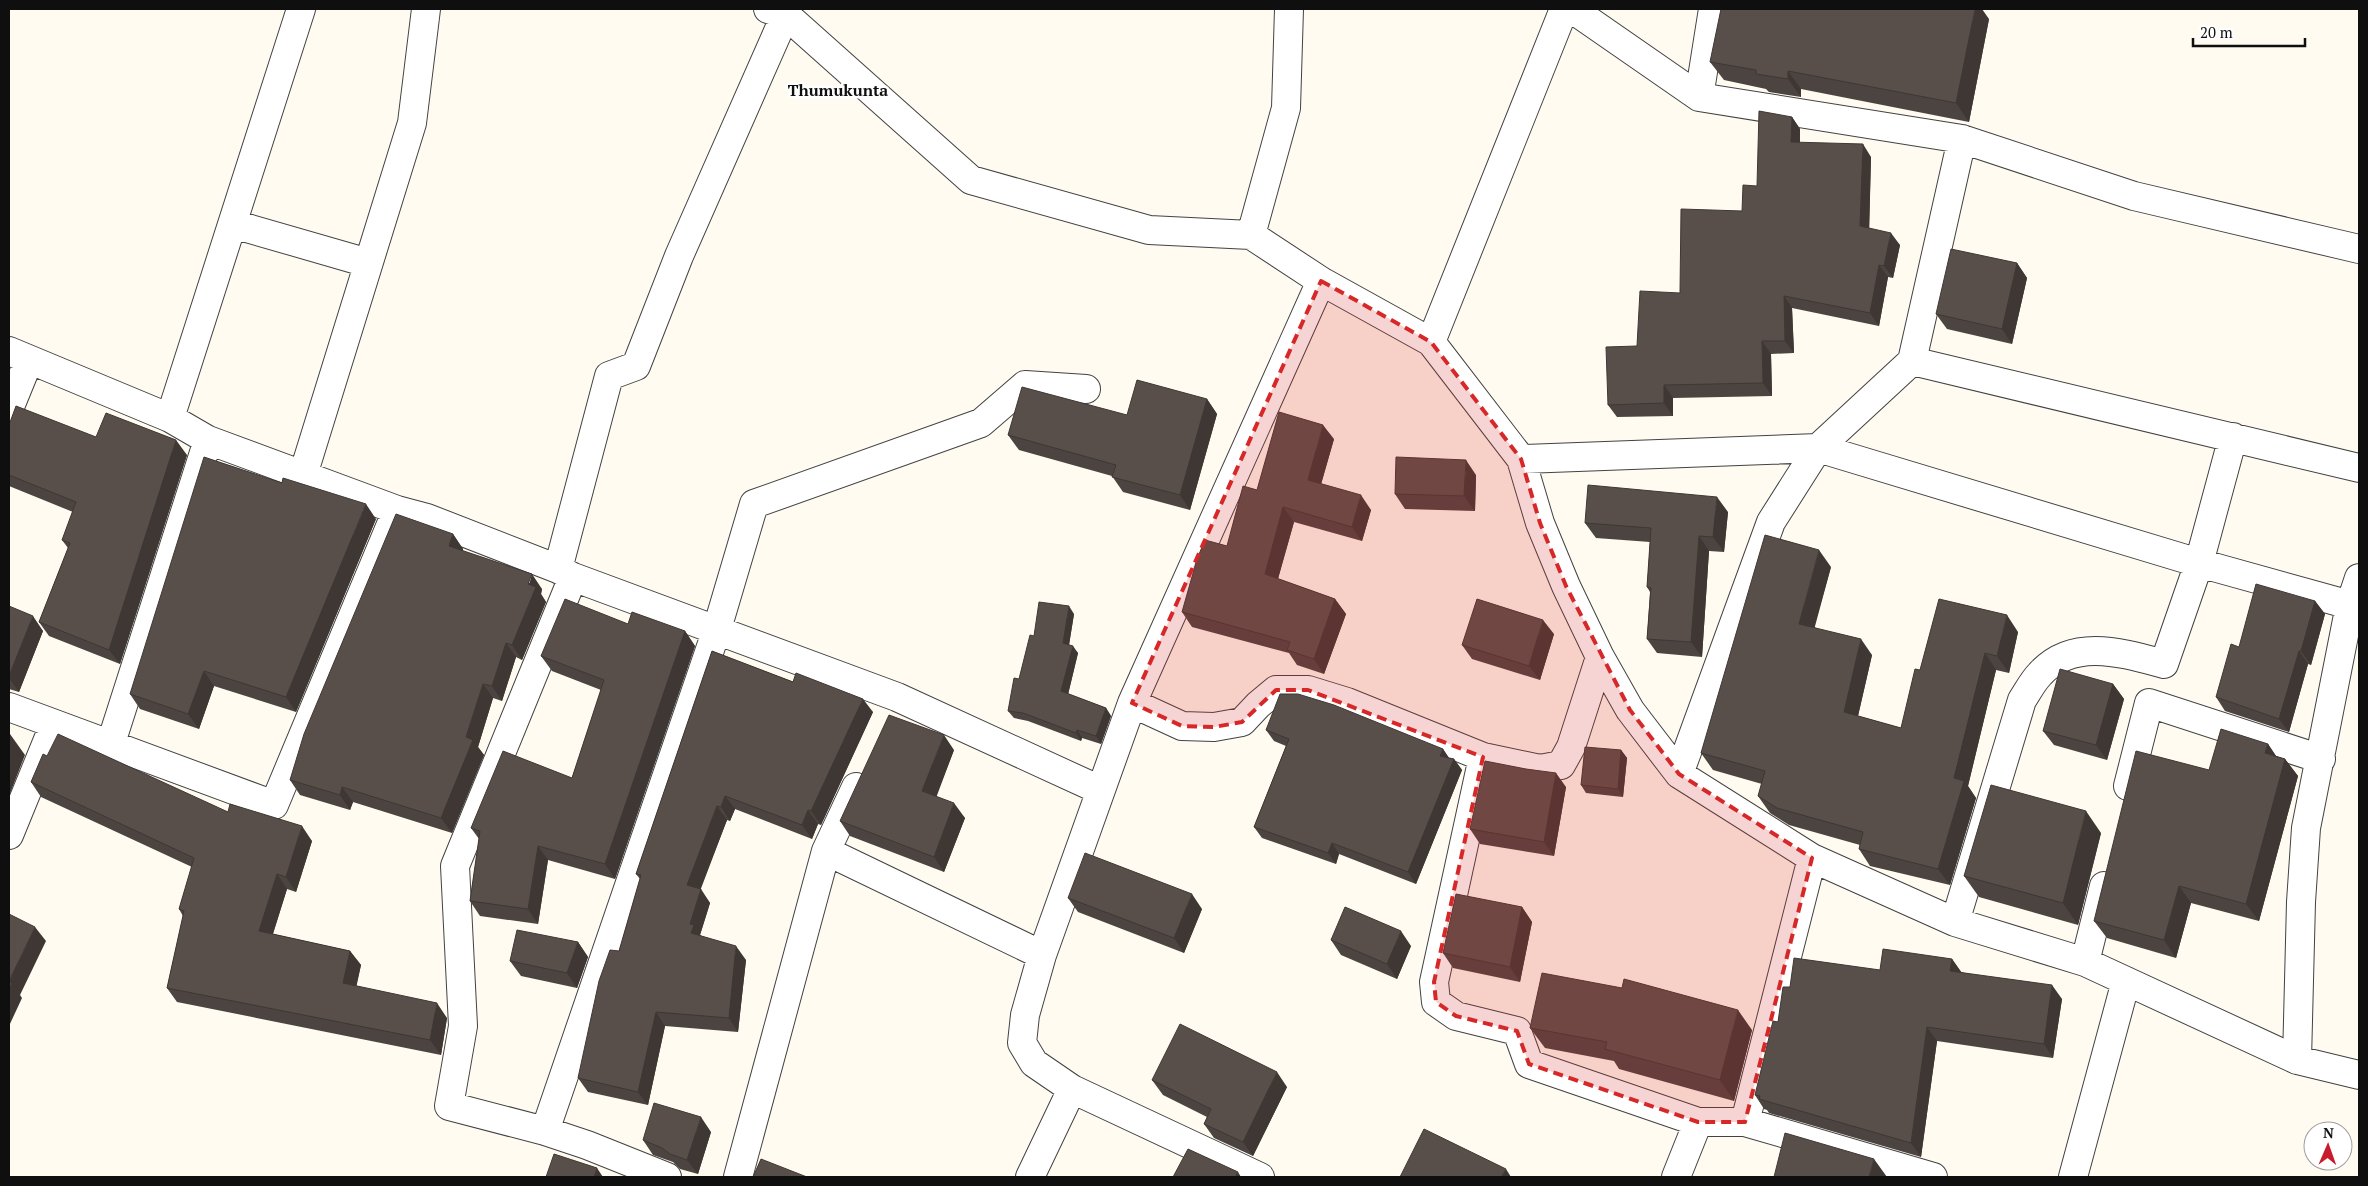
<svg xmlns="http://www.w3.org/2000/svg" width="2368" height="1186" font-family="'PT Serif',serif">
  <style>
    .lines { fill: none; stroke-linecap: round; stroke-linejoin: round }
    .minor-casing { stroke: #424242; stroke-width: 30 }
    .minor { stroke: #fff; stroke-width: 28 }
    .wall { fill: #4c4440 }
    .shaded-wall { fill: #3e3734 }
    .building { fill: #584f4a; stroke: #3e3734 }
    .marked { fill: #d62828; fill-opacity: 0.2; stroke: #d62828; stroke-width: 4; stroke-dasharray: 10 6; stroke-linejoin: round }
    .labels { text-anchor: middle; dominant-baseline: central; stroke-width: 5; stroke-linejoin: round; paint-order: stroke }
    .quarter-label { font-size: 16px; font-weight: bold; fill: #0f0f0f; stroke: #fff }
  </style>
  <rect width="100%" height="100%" fill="#fffbf0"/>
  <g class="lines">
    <g class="minor-casing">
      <path id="minor" d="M768,9L786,15L971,180L1149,230L1251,235L1321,281L1431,342L1521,459L1540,523L1566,586L1600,657L1630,710L1679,774L1812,858L1955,922L2085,962L2297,1060L2359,1075
        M1572,9L1699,97L1962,139L2134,196L2359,249
        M1699,97L1713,9
        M233,224L368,263
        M1251,235L1286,108L1289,9
        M1431,342L1564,9
        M9,351L170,418L208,440L397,510L427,518L558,569L573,577L897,697L1100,790
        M1912,361L1962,139
        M9,409L29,360
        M170,418L301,9
        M1521,459L1818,448L2199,563L2350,605
        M303,475L412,123L426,9
        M558,569L609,376L636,366L679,256L788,9
        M573,577L455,866L463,1026L449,1106L545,1131L587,1145L667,1177
        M1132,703L1182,726L1214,727L1242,722L1258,705L1276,690H1308L1347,702L1483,757L1540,769L1561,765L1571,747L1600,657
        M9,707L274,805L397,510
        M111,743L208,440
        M1483,757L1434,982L1436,1002L1456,1016L1517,1031L1529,1064L1698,1122
        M1679,774L1771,522L1818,448L1912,361L2359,468
        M2128,786L2149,703L2321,759
        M9,835L54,725
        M826,851L1042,955
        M1955,922L2022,700C2028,691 2033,681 2040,674C2073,637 2123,653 2164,664L2199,563L2233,437
        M2085,962L2104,886
        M2297,1060L2301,902L2306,828L2350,605L2359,578
        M1072,1089L1260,1177
        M1745,1122L1933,1177
        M545,1131L717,629L754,504L981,423L1025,385L1086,389
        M738,1177L826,851L856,787
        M1030,1177L1072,1089L1034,1063L1022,1043L1025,1015L1042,955L1132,703L1321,281
        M1676,1177L1698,1122H1745L1812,858
        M2073,1177L2126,981"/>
    </g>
    <use href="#minor" class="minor"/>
  </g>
  <path class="wall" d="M1989,19L1969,122L1801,89V97L1769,92L1766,89L1724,80L1710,62Z
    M1792,117L1800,129V143L1871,157L1869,228L1900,245L1893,278L1888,277L1879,326L1792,308L1794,353L1771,354L1772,396L1673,398V416L1617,417L1608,405L1637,346L1680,293L1742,211L1757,186Z
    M2017,263L2027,278L2012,344L1947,329L1936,314Z
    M1207,399L1217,414L1190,510L1123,492L1112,476L1019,450L1008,435L1127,415Z
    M9,425L96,437L187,455L120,664L49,636L39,622L68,548L62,540L73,512L9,486Z
    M1334,439L1321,484L1371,510L1362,541L1294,522L1278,579L1335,599L1346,614L1324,674L1297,665L1289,653L1192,627L1182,612L1227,546L1257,490Z
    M1476,475L1475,511L1405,509L1395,494Z
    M1728,512L1724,552L1709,551L1702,657L1657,653L1647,639L1650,592L1647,587L1650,542L1596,538L1585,523Z
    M376,519L296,712L214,686L199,729L140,709L130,694Z
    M453,534L463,549V551L542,589L541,594L546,602L522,660L516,657L502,701L493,698L478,747L484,755L452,833L353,802L350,810L300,795L290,780Z
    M1831,567L1814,627L1872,655L1858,716L1901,728L1920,670L2018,632L2009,673L1996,670L1968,786L1976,798L1950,885L1870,866L1859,849L1860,845L1789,825L1770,813L1758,796L1762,784L1713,770L1701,753Z
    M2315,601L2325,614L2311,665L2308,664L2289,732L2225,711L2216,697L2239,647Z
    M9,606L43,631L19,692L9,689Z
    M1074,614L1069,645L1078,653L1068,694L1106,708L1111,716L1101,744L1082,738L1081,741L1028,721L1014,718L1008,711L1034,636Z
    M628,624L685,631L695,646L615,879L548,860L538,924L480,916L470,901L479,839L471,828L572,778L601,690L552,671L541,656Z
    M1554,634L1540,680L1472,659L1462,645Z
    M712,651L873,712L821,825L818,824L812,839L735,809L730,821L727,820L700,889L710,903L700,935L746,960L738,1032L665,1026L648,1105L588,1092L578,1078L619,951L640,879L636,874Z
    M2113,684L2124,699L2107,760L2054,745L2043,731Z
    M1266,730L1443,749L1449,758L1454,759L1462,770L1416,884L1339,854L1336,864L1262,838L1254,827L1286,746L1274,741Z
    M2268,744L2276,756L2285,759L2298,776L2259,921L2191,903L2176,958L2107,938L2094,921L2209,770Z
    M954,750L936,796L965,818L944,872L850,836L840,821Z
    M1621,750L1627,758L1623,797L1586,793L1581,785Z
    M47,756L228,812L312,841L296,892L287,889L273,934L350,951L361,965L356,986L447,1018L441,1055L177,1002L167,988L183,916L179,909L192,867L41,797L31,782Z
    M1526,769L1566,787L1554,856L1480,844L1470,829Z
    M2101,833L2078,925L1979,897L1964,876Z
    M1068,898L1202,909L1184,953L1078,912Z
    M1522,907L1532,922L1520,982L1453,968L1443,953Z
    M1331,940L1411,946L1397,979L1341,955Z
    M578,942L588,957L577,988L521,976L510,961Z
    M1952,959L1961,972L2062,999L2053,1058L1937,1041L1921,1157L1769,1113L1767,1110L1764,1109L1755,1095L1778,1022L1790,987L1880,970Z
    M1530,1028L1752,1030L1734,1101L1619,1069L1614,1061L1545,1048Z
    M1152,1080L1287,1087L1253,1156L1214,1138L1204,1124L1207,1117L1163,1095Z
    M711,1132L698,1174L680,1169L673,1162L653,1155L643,1140Z"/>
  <path class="shaded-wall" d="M1975,9H1982L1989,19L1969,122L1956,103Z
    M1788,71L1801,89V97L1788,79Z
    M1792,117L1800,129V155L1791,142Z
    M1863,144L1871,157L1869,238L1860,226Z
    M1891,233L1900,245L1893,278L1884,266Z
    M2017,263L2027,278L2012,344L2002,329Z
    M1879,265L1888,277L1879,326L1870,313Z
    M1784,296L1792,308L1794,353L1785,341Z
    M1762,341L1771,354L1772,396L1763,383Z
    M1664,385L1673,398V416L1664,403Z
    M1207,399L1217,414L1190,510L1180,495Z
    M1323,425L1334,439L1318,495L1308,480Z
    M176,440L187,455L120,664L109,650Z
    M1466,460L1476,475L1475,511L1464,496Z
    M1361,495L1371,510L1362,541L1352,527Z
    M1717,497L1728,512L1724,552L1713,537Z
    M366,504L376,519L296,712L286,697Z
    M1283,507L1294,522L1275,589L1265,574Z
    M453,534L463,549L459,561L449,546Z
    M1699,536L1709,551L1702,657L1691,642Z
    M1819,550L1831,567L1811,641L1799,624Z
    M532,574L542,589L541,594L546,602L522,660L512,645Z
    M1335,599L1346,614L1324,674L1314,659Z
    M2315,601L2325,614L2311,665L2301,651Z
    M1069,606L1074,614L1068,651L1063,643Z
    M2007,615L2018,632L2009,673L1997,656Z
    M33,616L43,631L19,692L9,678V676Z
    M1543,620L1554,634L1540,680L1529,666Z
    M685,631L695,646L615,879L605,864Z
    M1861,639L1872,655L1855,729L1844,712Z
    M506,643L516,657L502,701L492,686Z
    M1073,646L1078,653L1067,699L1061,691Z
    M2299,651L2308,664L2289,732L2279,719Z
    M1985,653L1996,670L1968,786L1976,798L1950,885L1938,869L1954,778Z
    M204,671L214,686L199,729L188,714Z
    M483,684L493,698L478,747L484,755L452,833L441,818Z
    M2113,684L2124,699L2107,760L2096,745Z
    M863,699L873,712L821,825L811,811Z
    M1106,708L1111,716L1101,744L1096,736Z
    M1077,730L1082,738L1081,741L1076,733Z
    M10,734L25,755L9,796V736Z
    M944,735L954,750L933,806L922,791Z
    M2268,744L2280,762L2265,753Z
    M1443,749L1451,761L1440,756Z
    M1621,750L1627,758L1623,797L1618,789Z
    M1454,759L1462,770L1416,884L1408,872Z
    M2285,759L2298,776L2259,921L2246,904Z
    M1556,773L1566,787L1554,856L1544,842Z
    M342,787L353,802L350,810L340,795Z
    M725,796L735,809L730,821L721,807Z
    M954,803L965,818L944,872L934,857Z
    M717,806L727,820L697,899L687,885Z
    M808,810L818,824L812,839L802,825Z
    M2086,811L2101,833L2078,925L2063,903Z
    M302,826L312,841L296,892L286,877Z
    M1332,843L1339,854L1336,864L1328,853Z
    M538,846L548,860L538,924L528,909Z
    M277,874L287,889L269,946L259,931Z
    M2179,886L2191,903L2176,958L2164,940Z
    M701,889L710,903L700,935L703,939L691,933L690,924Z
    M1192,894L1202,909L1184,953L1174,938Z
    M1522,907L1532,922L1520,982L1510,967Z
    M35,927L46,941L20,995L22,998L9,1026V981Z
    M1401,931L1411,946L1397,979L1387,964Z
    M578,942L588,957L577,988L567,973Z
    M736,946L746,960L738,1032L729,1018Z
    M350,951L361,965L354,998L343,983Z
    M1952,959L1962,973L1950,971Z
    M2052,985L2062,999L2053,1058L2044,1044Z
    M437,1003L447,1018L441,1055L430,1040Z
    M1738,1010L1752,1030L1734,1101L1720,1080Z
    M656,1012L665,1026L648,1105L638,1092Z
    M1927,1027L1937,1041L1921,1157L1911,1143Z
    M1277,1072L1287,1087L1253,1156L1243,1142Z
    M701,1117L711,1132L698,1174L687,1160Z
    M1874,1159L1887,1177H1869Z
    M597,1168L603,1177H594Z
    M1506,1169L1511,1177H1501Z
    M1238,1172L1241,1177H1235Z"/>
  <path class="building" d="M1721,9H1975L1956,103L1788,71V79L1756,74V70L1710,62Z
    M1759,111L1792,117L1791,142L1863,144L1860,226L1891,233L1884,266L1879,265L1870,313L1784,296L1785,341H1762L1763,383L1664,385V403L1608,405L1606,347L1637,346L1640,291L1680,293L1681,209L1742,211L1743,185L1757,186Z
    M1951,249L2017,263L2002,329L1936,314Z
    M1137,380L1207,399L1180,495L1112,477L1116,465L1008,435L1022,387L1127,415Z
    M16,406L96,437L106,413L176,440L109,650L39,622L70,543L62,540L76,502L9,475V425Z
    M1279,412L1323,425L1308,480L1361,495L1352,527L1283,507L1265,574L1335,599L1314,659L1287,650L1290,642L1182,612L1197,559L1205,540L1227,546L1243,486L1257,490Z
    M204,457L282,483L283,478L366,504L286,697L204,671L188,714L130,694Z
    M1396,457L1466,460L1464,496L1395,494Z
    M1588,485L1717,497L1713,537L1699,536L1691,642L1647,639L1651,588L1647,587L1651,528L1585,523Z
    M396,514L453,534L449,546L532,574L528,584L536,587L512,645L506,643L492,686L483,684L466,737L473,740L441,818L342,787L340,795L290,780L304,734Z
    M1765,535L1819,550L1799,624L1861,639L1844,712L1901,728L1915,669L1920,670L1939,599L2007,615L1997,656L1985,653L1954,778L1964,781L1938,869L1859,849L1863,832L1777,808L1758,796L1765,771L1701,753Z
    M2256,584L2315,601L2301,651H2299L2279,719L2216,697L2231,644L2239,647Z
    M565,599L628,624L632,612L685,631L605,864L538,846L528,909L470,901L480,831L471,828L503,751L572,778L604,680L541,656Z
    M1477,599L1543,620L1529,666L1462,645Z
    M1039,602L1069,606L1063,643L1073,646L1061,691L1106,708L1096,736L1077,730L1076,733L1023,713L1008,711L1014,678L1019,679L1030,635L1034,636Z
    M9,606L33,616L9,676Z
    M712,651L793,682L796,673L863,699L811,811L808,810L802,825L725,796L721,807L717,806L687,885L701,889L690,924L694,925L691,933L736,946L729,1018L656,1012L638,1092L578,1078L599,981L610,950L619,951L641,875L636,874Z
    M2060,669L2113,684L2096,745L2043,731Z
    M1280,694H1298L1334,705L1443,749L1440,756L1454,759L1408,872L1332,843L1328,853L1254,827L1289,739L1266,730Z
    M889,715L944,735L922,791L954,803L934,857L840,821Z
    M2221,729L2268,744L2265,753L2285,759L2246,904L2179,886L2164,940L2094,921L2136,751L2209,770Z
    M58,734L228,812L230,804L302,826L286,877L277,874L259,931L350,951L343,983L437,1003L430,1040L167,988L184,911L179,909L194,858L31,782L43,754L47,756Z
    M1585,747L1621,750L1618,789L1581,785Z
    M1485,761L1526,769L1556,773L1544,842L1470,829Z
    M1991,785L2086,811L2063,903L1964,876Z
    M1085,853L1192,894L1174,938L1068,898Z
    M1456,894L1522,907L1510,967L1443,953Z
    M1345,907L1401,931L1387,964L1331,940Z
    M9,914L35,927L9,981Z
    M517,930L578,942L567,973L510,961Z
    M1883,949L1952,959L1950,971L2052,985L2044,1044L1927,1027L1911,1143L1759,1099L1760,1096L1755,1095L1773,1021L1778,1022L1783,987H1790L1794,958L1880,970Z
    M1542,973L1622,988L1624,979L1738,1010L1720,1080L1605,1049L1607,1042L1530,1028Z
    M9,982L12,983L9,990Z
    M1180,1024L1277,1072L1243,1142L1204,1124L1211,1109L1152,1080Z
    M654,1103L701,1117L687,1160L670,1154L662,1148L643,1140Z
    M1424,1129L1506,1169L1501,1177H1400Z
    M1785,1133L1874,1159L1869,1177H1774Z
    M1188,1149L1238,1172L1235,1177H1173Z
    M554,1154L597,1168L594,1177H546Z
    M761,1159L807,1177H753Z"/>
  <path class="marked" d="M1321,281L1431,342L1521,459L1540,523L1566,586L1630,710L1679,774L1812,858L1745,1122H1698L1529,1064L1517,1031L1456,1016L1436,1002L1434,982L1483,757L1308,690H1276L1242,722L1214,727L1182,726L1132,703Z"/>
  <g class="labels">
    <g class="quarter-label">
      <text x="838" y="90">Thumukunta</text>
    </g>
  </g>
  <rect width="2368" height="1186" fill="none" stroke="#0f0f0f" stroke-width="20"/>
  <g transform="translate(2328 1146) rotate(2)"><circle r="24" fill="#ffffff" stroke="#9f9f9f"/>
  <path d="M0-4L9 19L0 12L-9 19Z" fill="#ca1b2c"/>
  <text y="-8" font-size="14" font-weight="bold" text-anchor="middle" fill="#0f0f0f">N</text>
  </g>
  <path d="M2193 38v8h112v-8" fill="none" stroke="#0f0f0f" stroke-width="2.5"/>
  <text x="2200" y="38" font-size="15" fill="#0f0f0f" stroke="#ffffff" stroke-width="4" paint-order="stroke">20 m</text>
</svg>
